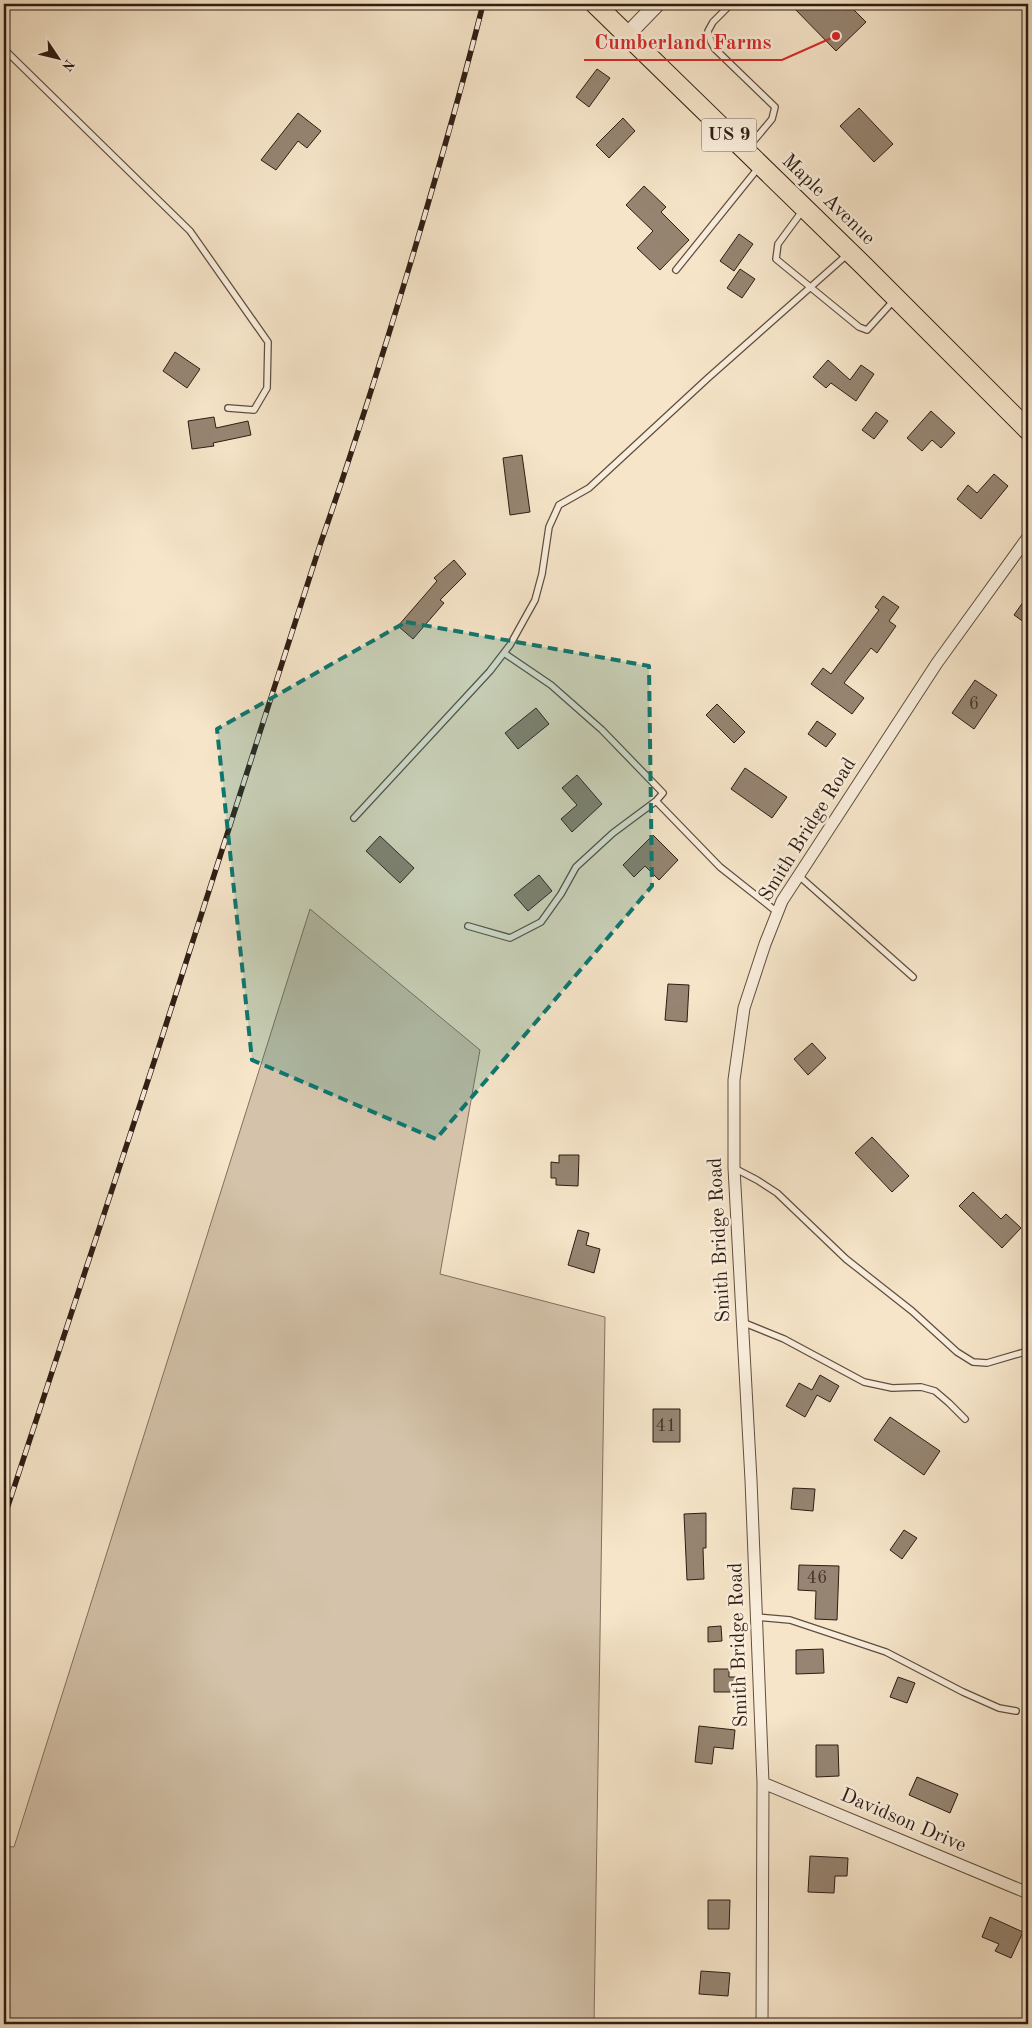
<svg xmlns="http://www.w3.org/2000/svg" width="1032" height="2028" font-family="'Old Standard TT',serif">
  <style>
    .green { fill: #d4c3aa; stroke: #82705e }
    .building { fill: #968572; stroke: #2f1c13 }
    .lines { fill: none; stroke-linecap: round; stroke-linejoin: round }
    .service-casing { stroke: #614e40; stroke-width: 8 }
    .minor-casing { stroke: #614e40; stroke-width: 13 }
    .tertiary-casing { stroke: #614e40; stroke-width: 17 }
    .primary-casing { stroke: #2f1c13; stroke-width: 21 }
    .service { stroke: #f9eedc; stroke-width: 5.5 }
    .minor { stroke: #f9eedc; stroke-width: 11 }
    .tertiary { stroke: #f9eedc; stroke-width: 15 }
    .primary { stroke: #f6e5c9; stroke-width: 19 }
    .rail-casing { stroke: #2f1c13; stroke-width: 5.5 }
    .rail { stroke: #f9eedc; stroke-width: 4; stroke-dasharray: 11; stroke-linecap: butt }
    .marked { fill: #0f766e; fill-opacity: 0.2; stroke: #0f766e; stroke-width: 4; stroke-dasharray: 10 6; stroke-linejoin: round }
    .labels { text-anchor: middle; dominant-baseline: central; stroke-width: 5; stroke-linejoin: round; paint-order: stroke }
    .number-label { font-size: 18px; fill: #49362b }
    .shield { fill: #f9eedc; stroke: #6c5b4f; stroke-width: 1 }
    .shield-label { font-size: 19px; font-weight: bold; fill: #2f1c13 }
    .street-label { font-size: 20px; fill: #2f1c13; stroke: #f9eedc }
    .leader { fill: none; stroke: #d62828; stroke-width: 2 }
    .callout-dot { fill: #d62828; stroke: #f9eedc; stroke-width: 2 }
    .callout-label { font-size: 21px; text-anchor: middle; font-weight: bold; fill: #d62828; stroke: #f9eedc; stroke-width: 5; stroke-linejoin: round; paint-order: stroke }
  </style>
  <rect width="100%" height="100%" fill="#f6e5c9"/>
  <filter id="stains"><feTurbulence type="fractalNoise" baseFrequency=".004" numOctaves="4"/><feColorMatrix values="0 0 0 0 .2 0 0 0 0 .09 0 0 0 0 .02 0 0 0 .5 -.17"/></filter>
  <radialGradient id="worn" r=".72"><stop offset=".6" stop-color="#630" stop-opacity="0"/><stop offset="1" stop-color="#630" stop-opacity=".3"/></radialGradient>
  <path class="green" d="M310,909L480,1050L440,1274L605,1317L594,2024H4V1846L14,1847Z"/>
  <path class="building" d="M790,4H848L866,22L836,51Z
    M597,69L610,78L589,107L576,97Z
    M859,108L893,144L874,162L840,126Z
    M298,113L321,131L307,148L298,141L276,170L261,160Z
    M623,118L635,131L609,158L596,145Z
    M644,186L666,207L661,212L689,240L660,270L637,248L653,231L626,205Z
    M739,234L753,244L734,271L720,261Z
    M740,269L755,279L742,298L727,288Z
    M175,352L200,369L187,388L163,371Z
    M828,360L850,380L861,365L874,374L856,401L831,383L826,388L813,377Z
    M931,411L955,433L941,448L932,440L922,451L907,438Z
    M876,412L888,421L874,439L862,430Z
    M214,417L216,428L248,421L251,435L213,443L214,446L192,449L188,421Z
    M522,455L530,512L510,515L503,458Z
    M994,474L1008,486L981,519L957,499L968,485L977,493Z
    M454,560L466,574L440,600L444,603L413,639L398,626L437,581L434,578Z
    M1028,595V625L1014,615Z
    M883,596L899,607L889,621L896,626L877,653L871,648L844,683L864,698L852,714L811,684L823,668L831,674L879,610L875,607Z
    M975,680L997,695L974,729L952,713Z
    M717,704L745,732L734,743L706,715Z
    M536,708L549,724L518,749L505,733Z
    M817,721L836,734L826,747L808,734Z
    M745,768L787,797L772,818L731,789Z
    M577,775L602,804L572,832L561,819L577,805L562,788Z
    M653,835L678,860L659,880L645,866L634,877L623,865Z
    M380,836L414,868L400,883L366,851Z
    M539,875L552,891L528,911L514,895Z
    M668,984L689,985L687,1022L665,1020Z
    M812,1043L826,1058L808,1075L794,1059Z
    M872,1137L909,1176L892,1192L855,1153Z
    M559,1155H579L578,1186L556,1185V1178H551V1162L559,1163Z
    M973,1192L1001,1219L1006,1214L1021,1228L1002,1248L959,1206Z
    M578,1230L589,1233L586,1245L600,1249L594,1273L568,1265Z
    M820,1375L839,1386L830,1402L817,1395L805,1417L786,1406L799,1383L812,1390Z
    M653,1409H680V1442H653Z
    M890,1417L940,1451L924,1475L874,1440Z
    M793,1488L815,1489L813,1511L791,1509Z
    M706,1513V1548H703L704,1579L687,1580L684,1514Z
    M904,1530L917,1538L902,1559L890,1550Z
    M799,1565L839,1566L837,1620L815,1619L816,1591L798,1590Z
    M721,1626L722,1641L708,1642V1627Z
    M823,1649L824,1673L796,1674V1650Z
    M714,1669H729V1677H738V1692H714Z
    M898,1677L915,1683L907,1703L890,1697Z
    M699,1726L735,1730L733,1749L714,1747L712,1764L695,1762Z
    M816,1745H838L839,1776L816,1777Z
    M917,1777L958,1794L950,1813L909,1795Z
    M810,1856L848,1858L847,1876H835L834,1893L808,1892Z
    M708,1900H730L729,1929H708Z
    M990,1917L1023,1932L1011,1958L995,1951L999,1944L982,1937Z
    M701,1971L730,1973L728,1996L699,1994Z"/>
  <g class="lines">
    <g class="service-casing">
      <path id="service" d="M731,4L713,22L708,31L711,42L715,49L775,107L772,119L747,149
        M4,49L190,231L268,342L267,388L254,410L228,408
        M803,210L778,244L776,259L859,327L867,330L895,299
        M676,270L759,167
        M656,801L720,867L777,912
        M354,818L490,671L510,645L535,600L542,574L549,527L559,505L589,488L708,378L849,253
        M798,875L913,977
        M468,926L510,938L541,922L561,894L576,867L613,833L656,801L663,793L602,730L551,685L504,653
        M734,1168L757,1180L777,1193L846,1259L912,1311L957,1352L973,1362L987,1363L1028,1351
        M742,1322L784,1339L864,1382L892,1388L921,1387L935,1391L949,1403L965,1419
        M756,1617L790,1620L886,1652L963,1692L999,1708L1016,1711"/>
    </g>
    <g class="minor-casing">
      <path id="minor" d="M763,1783L1028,1893
        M762,2024L763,1783L751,1480L734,1168V1080L744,1008L765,944L782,901L937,663L1028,537"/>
    </g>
    <g class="tertiary-casing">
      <path id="tertiary" d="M627,35L657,4"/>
    </g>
    <g class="primary-casing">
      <path id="primary" d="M595,4L864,266L1028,430"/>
    </g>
    <use href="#service" class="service"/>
    <use href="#minor" class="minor"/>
    <use href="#tertiary" class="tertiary"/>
    <use href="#primary" class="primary"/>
    <g class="rail-casing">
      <path id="rail" d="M4,1518L154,1062L321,542C354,448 383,354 412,258C437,174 462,89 483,4"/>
    </g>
    <use href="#rail" class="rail"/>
  </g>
  <path class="marked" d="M406,622L649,666L652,886L436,1139L252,1060L217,729Z"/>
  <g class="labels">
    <g class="number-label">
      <text x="974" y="704">6</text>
      <text x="666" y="1426">41</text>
      <text x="817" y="1578">46</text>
    </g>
    <rect class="shield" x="701.5" y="118.5" width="55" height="33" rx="4"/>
    <g class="shield-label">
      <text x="729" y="135">US 9</text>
    </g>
    <g class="street-label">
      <text transform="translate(828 200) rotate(44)">Maple Avenue</text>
      <text transform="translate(808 830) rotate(-58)">Smith Bridge Road</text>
      <text transform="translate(720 1240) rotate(-93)">Smith Bridge Road</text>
      <text transform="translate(739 1645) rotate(-92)">Smith Bridge Road</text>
      <text transform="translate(903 1821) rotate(23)">Davidson Drive</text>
    </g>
  </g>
  <path class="leader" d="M836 36L782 60H584"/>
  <circle class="callout-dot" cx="836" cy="36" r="5"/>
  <g class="callout-label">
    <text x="683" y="49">Cumberland Farms</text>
  </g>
  <rect width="1032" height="2028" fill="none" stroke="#f6e5c9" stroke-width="20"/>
  <rect x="5" y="5" width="1022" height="2018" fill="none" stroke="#2f1c13" stroke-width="2.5"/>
  <rect x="10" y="10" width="1012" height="2008" fill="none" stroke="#2f1c13"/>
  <g transform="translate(58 58) rotate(125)" stroke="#f9eedc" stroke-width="4" paint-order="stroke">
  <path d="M0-4L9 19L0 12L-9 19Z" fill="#2f1c13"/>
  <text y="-8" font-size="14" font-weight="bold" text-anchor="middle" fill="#2f1c13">N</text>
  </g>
  <rect width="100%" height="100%" filter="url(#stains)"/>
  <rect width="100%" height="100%" fill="url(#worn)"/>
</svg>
